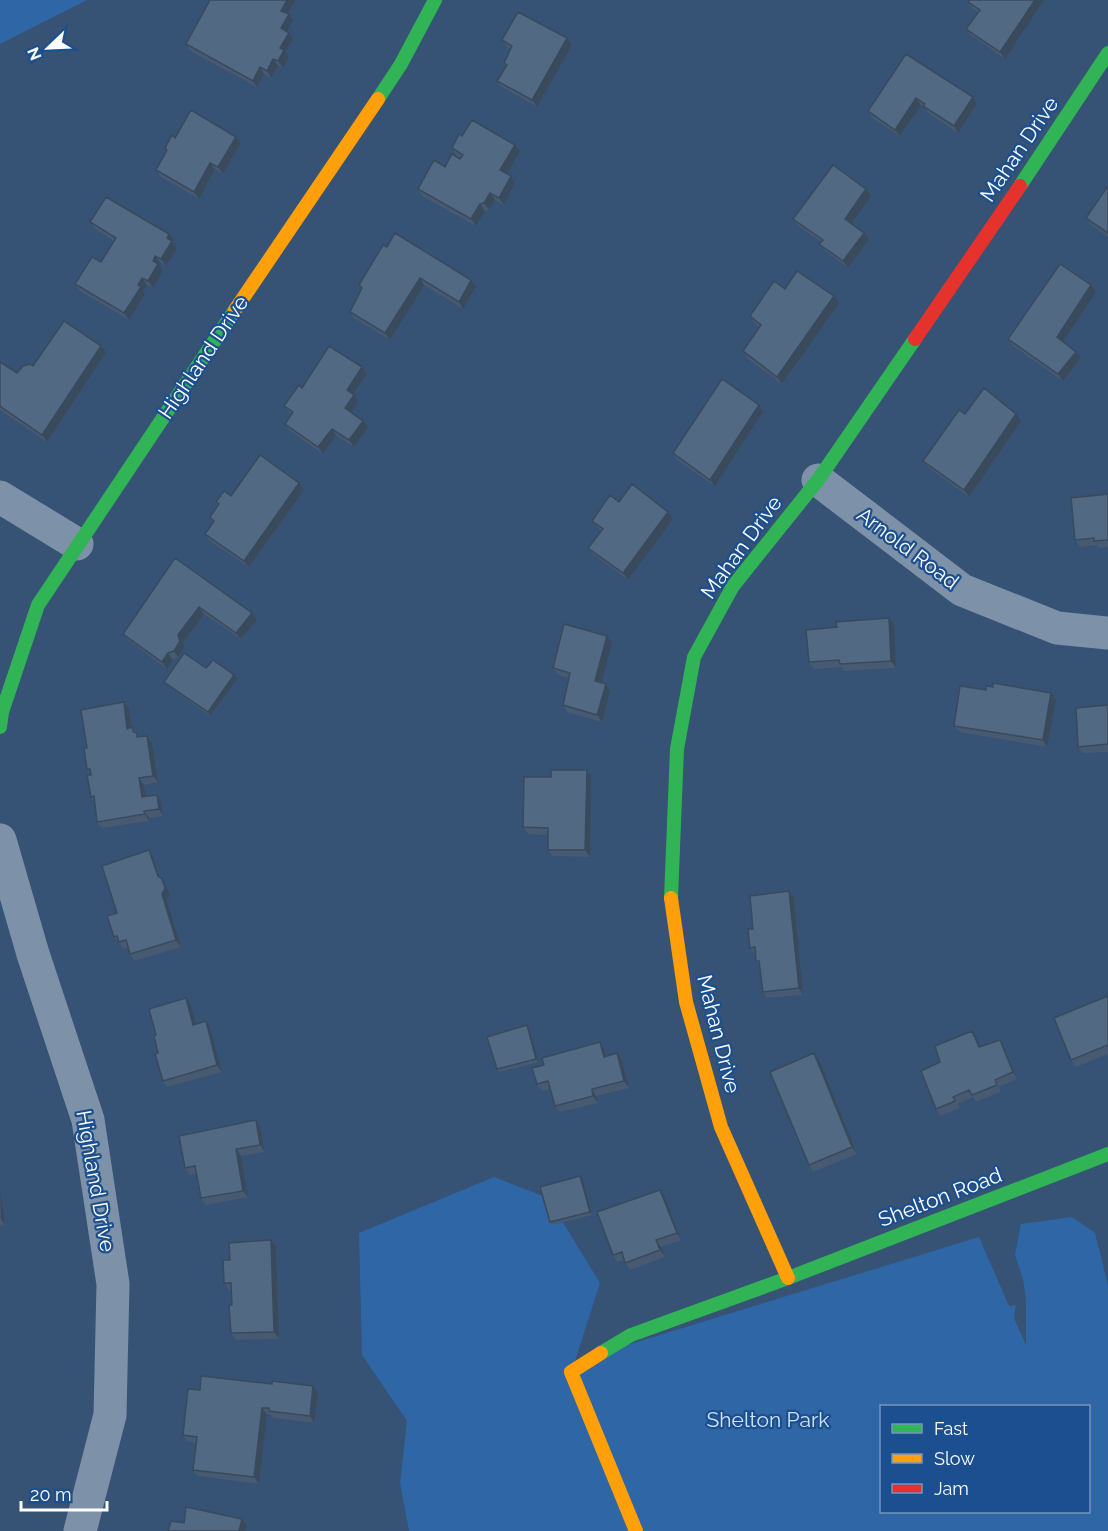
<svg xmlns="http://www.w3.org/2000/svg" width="1108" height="1531" font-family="Raleway,sans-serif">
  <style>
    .green { fill: #2f66a5; fill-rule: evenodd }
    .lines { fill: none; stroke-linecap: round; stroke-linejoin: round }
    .street { stroke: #7d92a8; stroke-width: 33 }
    .fast { stroke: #30b455; stroke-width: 14 }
    .slow { stroke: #ff9f0a; stroke-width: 14 }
    .jam { stroke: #e5322d; stroke-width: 14 }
    .wall { fill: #475a72 }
    .shaded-wall { fill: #394a5c }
    .building { fill: #526984; stroke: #394a5c; stroke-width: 1.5 }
    .labels { text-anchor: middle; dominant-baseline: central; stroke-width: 4.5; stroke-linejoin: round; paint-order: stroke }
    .street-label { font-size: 21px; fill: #fff; stroke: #1b4f8f }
    .park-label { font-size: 21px; fill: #cfe3fa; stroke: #1b4f8f }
  </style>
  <rect width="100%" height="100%" fill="#365274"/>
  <path class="green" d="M0,0H87L0,44Z
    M494,1177L548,1198L600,1283L575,1361L979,1237L1009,1306L1016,1305L1014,1318L1026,1345V1300L1023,1279L1015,1255L1021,1224L1072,1217L1095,1233L1108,1285V1531H409L400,1483L407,1421L362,1355L359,1233ZM882,1406H1088V1512H882Z"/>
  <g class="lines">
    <path class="street" d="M818,480L962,590L1057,628L1108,633
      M0,497L77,544
      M0,840L33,954L88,1120L113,1284L110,1415L80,1531"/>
    <path class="fast" d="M378,99L401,64L435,0
      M1020,186L1108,53
      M0,727L2,712L38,605L235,310
      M671,898L677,749L694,657L733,586L818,480L915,339
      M601,1353L631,1335L788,1278L1108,1154"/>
    <path class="slow" d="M235,310L378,99
      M671,898L686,1002L721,1127L788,1278
      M601,1353L571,1372L636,1531"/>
    <path class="jam" d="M915,339L1020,186"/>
  </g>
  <path class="wall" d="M296,0L288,14L293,21L287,32L293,39L285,52L289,57L283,68L278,66L271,78L264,74L257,87L190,51L186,44Z
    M970,0H1044L1005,59L971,35L966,29L978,12L973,9L968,2Z
    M502,40L572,45L537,107L502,87L497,81L506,66L504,63L511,49L507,47Z
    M906,54L973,97L977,104L958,133L928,113L924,107L921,105L900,136L872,118L868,111Z
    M462,136L515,145L520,152L507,174L511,176L515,183L504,205L495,200L489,210L485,211L476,226L422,196L418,189L460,159L461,158L456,155L452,148Z
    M236,137L241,143L223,174L215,169L199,199L161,177L156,170L167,151L165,148L175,138Z
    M1108,186V237L1091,225L1086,218Z
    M871,196L852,224L869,239L848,268L824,250L819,244L821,242L798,226L793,219Z
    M90,222L169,234L174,241L173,242L177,248L166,266L160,262L159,265L163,271L153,288L147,285L143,291L145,294L129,320L80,291L75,284L101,262L114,241L95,229Z
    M387,247L476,287L463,309L424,285L390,340L354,318L350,312L362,289L359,285Z
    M785,289L839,303L782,384L747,358L743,351L759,327L754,323L750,316Z
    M1096,292L1063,341L1076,352L1081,358L1063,381L1013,346L1008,339Z
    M101,346L106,352L47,442L0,410V362L17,373L33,366Z
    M362,367L367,374L353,395L358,402L351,412L368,427L354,447L336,435L323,454L290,431L285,424L291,414L289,412L284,406L302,388Z
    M763,412L715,486L677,460L673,453Z
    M965,414L1021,421L969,497L928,467L923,461Z
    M299,483L304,490L249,567L210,541L205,534L213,522L210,517L218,505L216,502L231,496Z
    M1108,494V547L1099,548L1097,545L1080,547L1075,540Z
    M619,502L668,512L673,519L628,580L593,554L588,548L601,531L597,527L592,521Z
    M175,558L252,613L257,620L241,639L204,614L183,642L185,647L178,657L173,660L167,669L128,640L123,634Z
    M894,625L896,668L844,671L842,667L814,669L809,662Z
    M607,636L612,643L601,683L606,684L610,691L602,722L567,712L563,705L569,678L558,675L553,668Z
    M206,668L237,679L210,716L167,685L164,682Z
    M986,690L1056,700L1047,747L959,732L954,726Z
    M124,702L129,709L131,728L132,727L139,737L152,743L158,782L144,785L146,797L161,802L163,816L149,818V821L102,828L97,822L95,803L91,797V775L87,769V748Z
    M1108,705V752L1083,753L1078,747Z
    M587,770L591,776L590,857L553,856L548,850V835L528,834L523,827L551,777Z
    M149,850L153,857L161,878L166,886L170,895L167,900L181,947L134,961L130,954L128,947L124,949L114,937L117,913Z
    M789,891L794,898L803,995L767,998L763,992L760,966L756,961V954L755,955L750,948L753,929Z
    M1108,996V1054L1076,1067L1071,1060Z
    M191,1005L196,1024L210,1028L222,1072L167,1087L163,1081L156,1035Z
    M529,1029L539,1062L500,1072L497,1069Z
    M977,1038L981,1047L1000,1040L1004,1047L1017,1079L999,1087L1001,1092L976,1102L973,1097L958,1104L960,1108L940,1116L936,1109L940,1062Z
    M600,1042L604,1049L607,1056L622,1060L629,1088L596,1096L598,1103L560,1112L555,1106L550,1089L542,1091L537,1084L544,1065Z
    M814,1053L819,1060L857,1154L813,1172L809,1165Z
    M256,1120L260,1127L265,1152L241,1156L248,1197L206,1205L201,1198L197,1174L190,1175L185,1168Z
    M583,1179L592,1215L552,1225L550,1222Z
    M0,1193L1,1195L5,1225L0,1226Z
    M665,1197L681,1240L661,1247L665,1257L630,1270L624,1260L617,1262L613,1255Z
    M271,1240L276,1247L279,1339L236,1340L231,1333L232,1305L231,1290H229L224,1283L230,1260Z
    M272,1384L313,1386L318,1393L314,1423L274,1418L271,1415L267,1414L259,1484L198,1476L193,1470L196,1443L187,1441L183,1435L200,1390Z"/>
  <path class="shaded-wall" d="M287,0H296L286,17L281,11Z
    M1035,0H1044L1005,59L1000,52Z
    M289,14L293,21L285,35L281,28Z
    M289,33L293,39L285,52L289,57L283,68L278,61L280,48Z
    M567,38L572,45L537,107L532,100Z
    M273,59L278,66L271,78L267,71Z
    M260,67L264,74L257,87L253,81Z
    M973,97L977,104L958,133L954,126Z
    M916,98L921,105L900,136L895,130Z
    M236,137L241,143L223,174L218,167Z
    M515,145L520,152L505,177L500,170Z
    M210,163L215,169L199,199L194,192Z
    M511,176L515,183L504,205L499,198Z
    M866,189L871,196L850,226L845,219Z
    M490,193L495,200L489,210L484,203Z
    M480,204L485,211L476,226L471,219Z
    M864,233L869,239L848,268L843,261Z
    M169,234L174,241L173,242L177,248L166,266L161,259Z
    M155,256L160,262L159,265L163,271L153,288L148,281L153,261Z
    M142,278L147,285L143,291L145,294L129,320L124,313Z
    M420,278L424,285L390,340L385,333Z
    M471,280L476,287L463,309L459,302Z
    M1091,285L1096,292L1062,343L1057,337Z
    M834,296L839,303L782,384L777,377Z
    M101,346L106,352L47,442L42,435Z
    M1076,352L1081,358L1063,381L1058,374Z
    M362,367L367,374L352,396L347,390Z
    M354,395L358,402L350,414L345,408Z
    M759,405L763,412L715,486L710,480Z
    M1016,414L1021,421L969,497L964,490Z
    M363,421L368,427L354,447L349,440Z
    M332,429L336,435L323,454L318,447Z
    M299,483L304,490L249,567L244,561Z
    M668,512L673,519L628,580L623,573Z
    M199,607L204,614L183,642L185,647L178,657L174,651L178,635Z
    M252,613L257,620L241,639L236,633Z
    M889,618L894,625L896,668L891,661Z
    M607,636L612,643L600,688L595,681Z
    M168,653L173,660L167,669L162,662Z
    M234,675L237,679L210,716L208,712Z
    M606,684L610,691L602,722L597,715Z
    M1051,693L1056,700L1047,747L1043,740Z
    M124,702L129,709L132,735L127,729Z
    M147,736L152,743L158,782L153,776Z
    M587,770L591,776L590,857L585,850Z
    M139,778L144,785L147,804L142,797Z
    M157,795L161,802L163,816L159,809Z
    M144,811L149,818V821L145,814Z
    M149,850L153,857L162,883L158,876Z
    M162,879L166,886L170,895L167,900L181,947L176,940L162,894Z
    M789,891L794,898L803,995L799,988Z
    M186,998L191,1005L198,1031L193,1025Z
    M206,1021L210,1028L222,1072L217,1065Z
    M527,1025L529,1029L539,1062L536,1059Z
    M972,1031L977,1038L983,1054L979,1047Z
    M1000,1040L1004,1047L1017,1079L1013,1072Z
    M600,1042L604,1049L609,1063L604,1057Z
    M617,1053L622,1060L629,1088L624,1081Z
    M814,1053L819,1060L857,1154L852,1147Z
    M592,1089L596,1096L598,1103L593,1096Z
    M256,1120L260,1127L265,1152L260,1145Z
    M236,1149L241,1156L248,1197L243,1191Z
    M580,1176L583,1179L592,1215L590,1212Z
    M660,1190L665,1197L681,1240L677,1233Z
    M0,1193L1,1195L5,1225L1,1219Z
    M271,1240L276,1247L279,1339L274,1332Z
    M656,1240L661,1247L665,1257L660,1250Z
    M313,1386L318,1393L314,1423L310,1416Z
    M262,1408L267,1414L259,1484L254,1477Z
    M242,1519L247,1525L245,1531H239Z"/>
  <path class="building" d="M210,0H287L281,11L289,14L281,28L289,33L280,48L284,50L278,61L273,59L267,71L260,67L253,81L186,44Z
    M970,0H1035L1000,52L966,29L980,10L968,2Z
    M518,12L567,38L532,100L497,81L507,65L504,63L512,46L502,40Z
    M906,54L973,97L954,126L923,106L925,104L916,98L895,130L868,111Z
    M191,110L236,137L218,167L210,163L194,192L156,170L167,150L165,148L172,135L175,138Z
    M472,120L515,145L500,170L511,176L499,198L490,193L484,203L480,204L471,219L418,189L434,160L445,167L452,154L460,159L463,155L452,148L459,134L462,136Z
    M833,165L866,189L845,219L864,233L843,261L819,244L823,240L793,219Z
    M1108,186V233L1086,218Z
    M106,197L169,234L167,238L172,241L161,259L155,256L153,261L158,264L148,281L142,278L138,285L141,287L124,313L75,284L92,257L101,262L116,238L90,222Z
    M395,233L471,280L459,302L420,278L385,333L350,312L362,288L359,285L383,245L387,247Z
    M1060,264L1091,285L1057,337L1076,352L1058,374L1008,339Z
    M797,271L834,296L777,377L743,351L761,325L750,316L774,281L785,289Z
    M64,321L101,346L42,435L0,406V362L17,373L23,366L30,364L33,366Z
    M329,346L362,367L347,390L354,395L345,408L363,421L349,440L332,429L318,447L285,424L293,412L284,406L299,385L302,388Z
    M722,379L759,405L710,480L673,453Z
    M984,388L1016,414L964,490L923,461L959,410L965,414Z
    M260,455L299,483L244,561L205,534L214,521L210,517L219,504L216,502L224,491L231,496Z
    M632,484L668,512L623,573L588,548L603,529L592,521L610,495L619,502Z
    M1108,494V540L1094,541V538L1075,540L1071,498Z
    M175,558L252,613L236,633L199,607L178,635L180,641L174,651L168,653L162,662L123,634Z
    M889,618L891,661L840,664L839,660L809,662L806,630L837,627L836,622Z
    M564,624L607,636L595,681L606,684L597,715L563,705L570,673L553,668Z
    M184,653L206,668L213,660L234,675L208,712L164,682Z
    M993,683L1051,693L1043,740L954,726L960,686L986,690V686L993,687Z
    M124,702L127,729L132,727L133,731L137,734V737L147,736L153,776L139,778L142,797L157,795L159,809L144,811L145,814L97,822L94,796L91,797L87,775H91L90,769H87L84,748H87L81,710Z
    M1108,705V744L1078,747L1076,708Z
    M551,770H587L585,850H548V828L523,827L524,777H551Z
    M149,850L158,876L162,879L165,888L162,894L176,940L130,954L126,940L119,942L117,936L114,937L107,916L117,913L102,866Z
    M789,891L799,988L763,992L759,961H756L755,947L750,948L748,929H753L750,896Z
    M1108,996V1045L1071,1060L1054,1018Z
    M186,998L193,1025L206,1021L217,1065L163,1081L155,1054L158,1053L154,1036L156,1035L149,1009Z
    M527,1025L536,1059L497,1069L487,1037Z
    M972,1031L979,1047L1000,1040L1013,1072L995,1080L997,1085L972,1095L969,1090L953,1097L955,1101L936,1109L921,1071L940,1062L935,1046Z
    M600,1042L604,1057L617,1053L624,1081L592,1089L593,1096L555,1106L548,1081L537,1084L532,1068L544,1065L542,1058Z
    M814,1053L852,1147L809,1165L770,1072Z
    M256,1120L260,1145L236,1149L243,1191L201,1198L195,1166L185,1168L179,1136Z
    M580,1176L590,1212L550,1222L540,1187Z
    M660,1190L677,1233L656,1240L660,1250L625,1263L622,1252L613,1255L597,1212Z
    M271,1240L274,1332L231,1333L229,1305H232L231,1283H224L223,1260H230L229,1243Z
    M201,1376L272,1384V1381L313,1386L310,1416L269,1411V1408H262L254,1477L193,1470L197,1437L183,1435L188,1389L200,1390Z
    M186,1507L242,1519L239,1531H168L171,1521L184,1523Z"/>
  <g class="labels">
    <g class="street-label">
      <text transform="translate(1019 149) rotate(-56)">Mahan Drive</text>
      <text transform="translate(203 357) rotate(-56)">Highland Drive</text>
      <text transform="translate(741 547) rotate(-54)">Mahan Drive</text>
      <text transform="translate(908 548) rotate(37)">Arnold Road</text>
      <text transform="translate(719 1034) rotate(76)">Mahan Drive</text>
      <text transform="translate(96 1181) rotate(80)">Highland Drive</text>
      <text transform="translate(940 1197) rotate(-21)">Shelton Road</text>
    </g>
    <g class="park-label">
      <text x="768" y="1419">Shelton Park</text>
    </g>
  </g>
  <rect x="880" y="1405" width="210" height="108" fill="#1b4f8f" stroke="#7695bc" stroke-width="1.5"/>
  <rect x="892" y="1424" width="30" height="9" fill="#30b455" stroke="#7695bc" stroke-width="1.5"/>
  <text x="934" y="1435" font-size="18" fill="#ffffff">Fast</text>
  <rect x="892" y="1454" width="30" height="9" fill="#ff9f0a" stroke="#7695bc" stroke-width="1.5"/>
  <text x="934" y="1465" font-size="18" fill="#ffffff">Slow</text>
  <rect x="892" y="1484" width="30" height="9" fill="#e5322d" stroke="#7695bc" stroke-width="1.5"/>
  <text x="934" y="1495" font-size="18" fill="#ffffff">Jam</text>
  <g transform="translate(48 48) rotate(247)" stroke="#1b4f8f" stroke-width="4.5" paint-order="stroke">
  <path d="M0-4.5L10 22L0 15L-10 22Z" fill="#ffffff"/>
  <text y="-9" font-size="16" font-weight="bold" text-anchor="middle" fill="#ffffff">N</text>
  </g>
  <path d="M21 1501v9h86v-9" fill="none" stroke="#ffffff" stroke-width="3"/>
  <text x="30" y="1501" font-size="18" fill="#ffffff" stroke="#1b4f8f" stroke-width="4.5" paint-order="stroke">20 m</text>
</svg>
